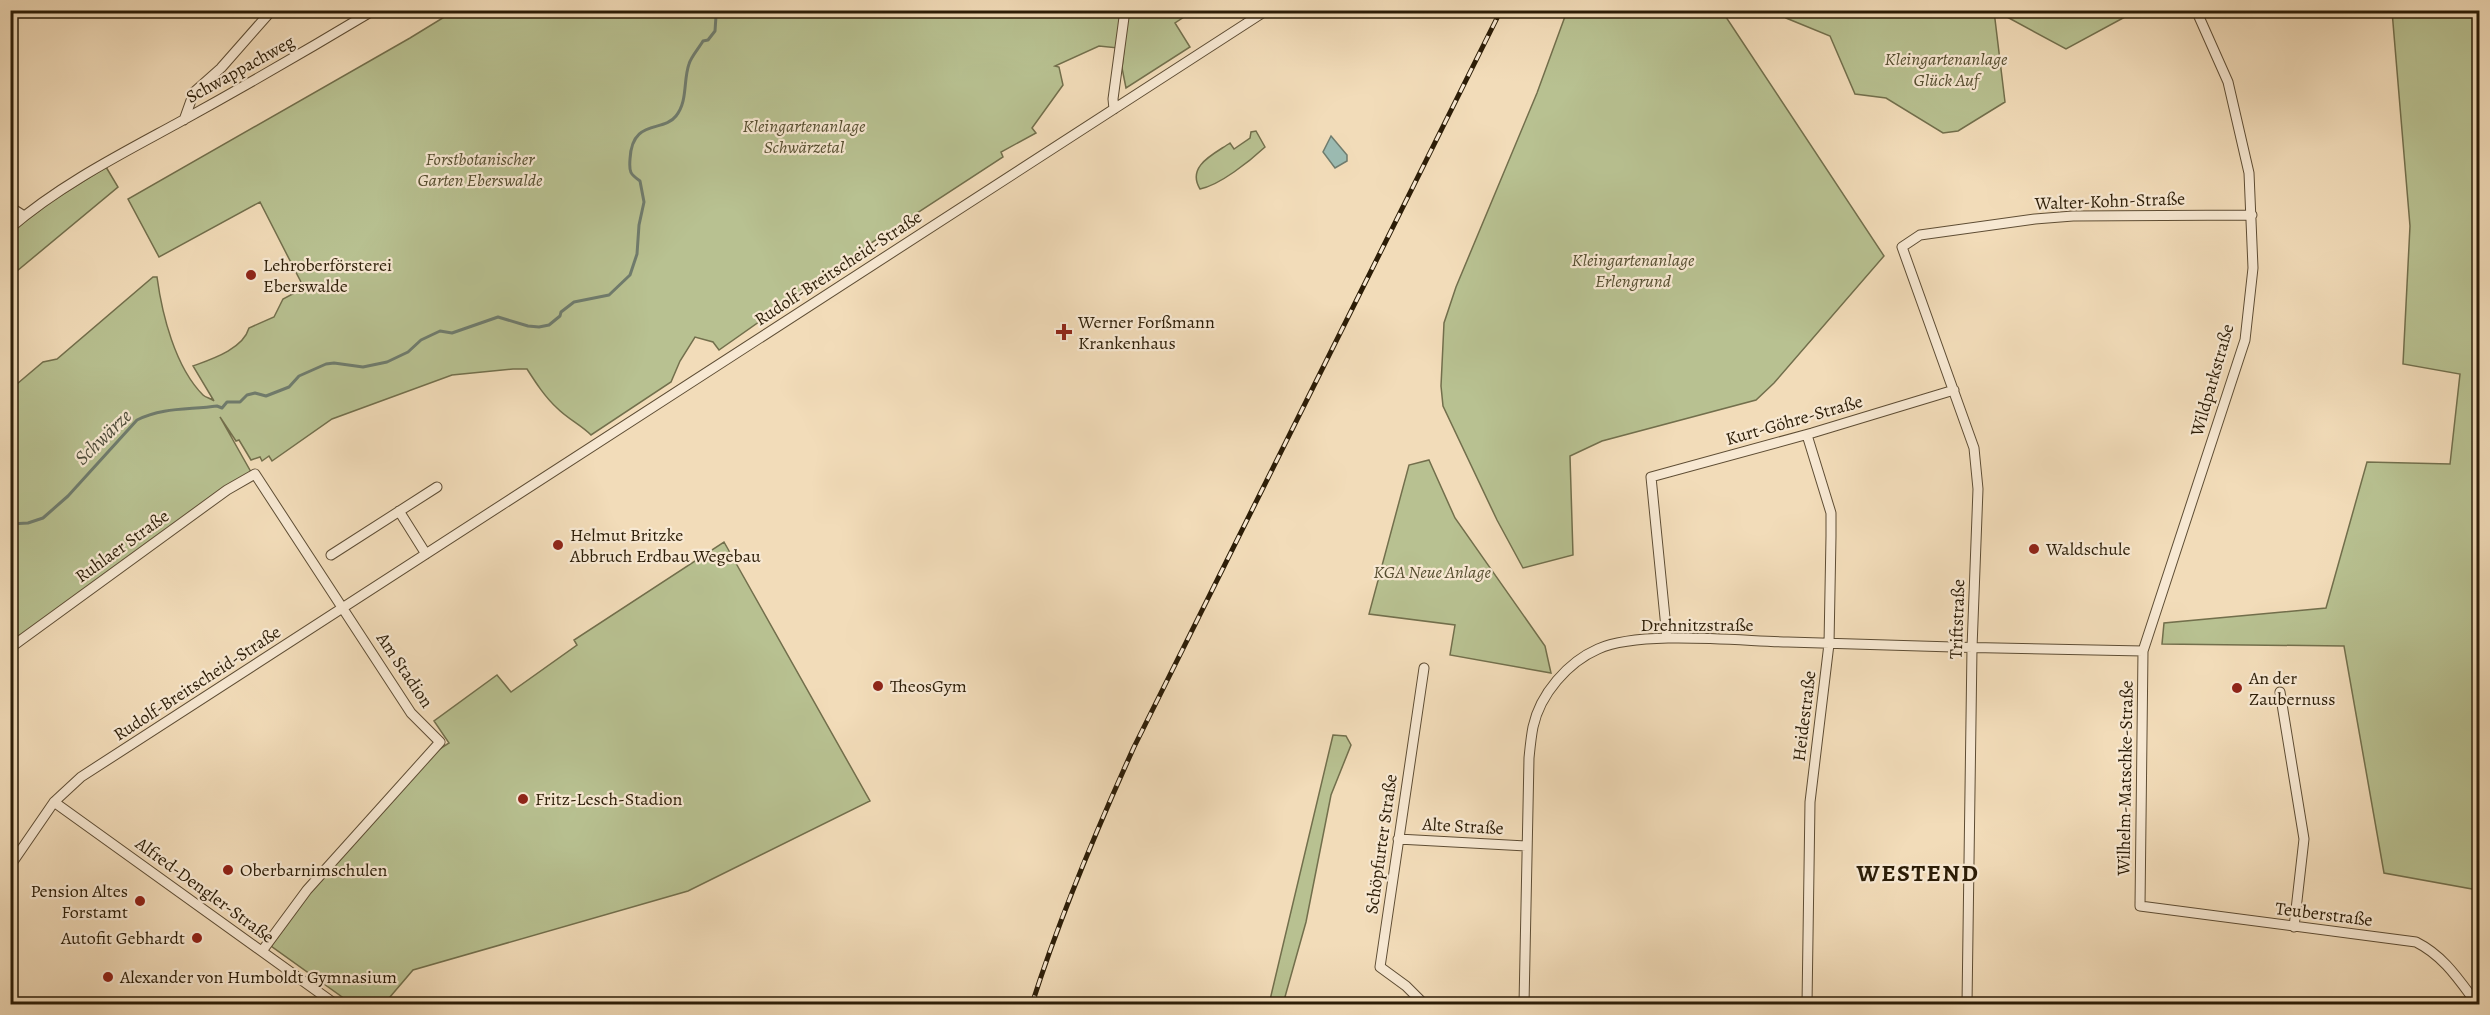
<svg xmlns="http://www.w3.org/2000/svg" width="2490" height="1015" font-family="Alegreya,serif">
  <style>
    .green { fill: #b8c191; stroke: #726f4c; stroke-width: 1.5 }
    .water { fill: #9bbbb2; stroke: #6f7c6e; stroke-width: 1.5 }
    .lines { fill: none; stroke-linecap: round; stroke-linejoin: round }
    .stream { stroke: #6f7c6e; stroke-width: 3 }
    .minor-casing { stroke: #5e4d34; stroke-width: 11 }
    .minor { stroke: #f7e8d2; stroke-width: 9 }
    .rail-casing { stroke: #2c1d07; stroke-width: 5 }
    .rail { stroke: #f7e8d2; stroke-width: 3; stroke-dasharray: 9; stroke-linecap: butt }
    .poi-dot { fill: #8f2418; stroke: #f7e8d2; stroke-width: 2 }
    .labels { text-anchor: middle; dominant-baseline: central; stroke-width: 4.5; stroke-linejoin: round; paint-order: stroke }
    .park-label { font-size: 18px; font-style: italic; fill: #564e30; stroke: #f7e8d2 }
    .street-label { font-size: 18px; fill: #2c1d07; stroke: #f7e8d2 }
    .poi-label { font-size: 18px; fill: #2c1d07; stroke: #f7e8d2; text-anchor: start }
    .water-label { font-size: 20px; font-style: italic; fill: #4d4c3a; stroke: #f7e8d2 }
    .district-label { font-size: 24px; font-weight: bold; letter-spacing: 1.5px; fill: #2c1d07; stroke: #f7e8d2 }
  </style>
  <rect width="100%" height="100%" fill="#f2dcb9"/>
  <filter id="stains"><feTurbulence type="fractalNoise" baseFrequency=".00333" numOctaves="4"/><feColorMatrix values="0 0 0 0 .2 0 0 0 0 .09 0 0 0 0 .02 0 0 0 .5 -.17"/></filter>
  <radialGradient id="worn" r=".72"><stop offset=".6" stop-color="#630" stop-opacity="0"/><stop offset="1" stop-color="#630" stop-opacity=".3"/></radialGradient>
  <path class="green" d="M454,11H1124L1118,48L1099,46L1055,66L1059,67L1063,85L1032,128L1036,133L1001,152L1003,157L871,243L719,350L713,342L695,337L680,361L671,382L591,435C581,425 568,419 557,408C545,397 536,383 527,369H513L452,375L332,419L272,461L269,456L262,461L260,457L251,460L239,440L236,441L220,417L251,472L11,642V389L43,362L57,359L153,277H157C162,314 175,367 203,395C206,398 211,398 214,401L193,366C212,359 243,349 249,328L274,317L283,299L304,288L260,202L159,257L128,199L410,38Z
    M1128,11H1193L1175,23L1190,47L1126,88L1122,68Z
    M1567,11H1722L1884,256L1774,383L1756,400L1602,441L1570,456L1573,555L1523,568L1497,520L1443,406L1441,386L1444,323L1456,287L1537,93Z
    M1780,11H1994L2005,102L1958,131L1943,133L1886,98L1855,94L1830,36L1786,18Z
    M1996,11H2136L2066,49Z
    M2392,11H2479V897L2472,889L2384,873L2344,646L2162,644L2164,623L2326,608L2367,462L2450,464L2460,374L2403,364L2410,226Z
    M1256,131L1265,147C1250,161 1220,185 1200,189C1186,166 1214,154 1230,143L1234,149L1250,138L1251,132Z
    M106,167L118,187L11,276V232L55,199Z
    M1429,460L1455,518L1545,646L1551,673L1450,655L1455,625L1369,614L1409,465Z
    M724,542L870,801L688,891L413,970L384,1004H352L271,946L310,893L438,750L449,743L434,721L497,675L511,692L577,645L574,640Z
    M1333,735L1346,736L1351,745L1331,795L1306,922L1283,1004H1269Z"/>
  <path class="water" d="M1331,136L1347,155V161L1335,168L1323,152Z"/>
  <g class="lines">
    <path class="stream" d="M10,524L28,523L43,518L68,496L137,420C163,407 189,410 217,406L222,408L227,402H240L247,395L255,393L266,396L289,387L299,376L326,364L334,363L363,367L387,362L408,352L421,340L440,331L452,333L498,317L528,326L539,327L549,325L560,316L561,312L574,302L609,295L630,275L637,254L639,225L644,202L640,181C630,174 629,172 630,159C632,118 663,133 676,116C688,101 683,81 689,64C691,57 699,48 703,41L708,40L715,31L716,16L724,10"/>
    <g class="minor-casing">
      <path id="minor" d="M2196,10L2228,82L2249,173L2253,268L2245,340L2143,651L2140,906L2416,942C2444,956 2459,980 2477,1004
        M1114,109L1113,99L1125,10
        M184,120L194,92L221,68L272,10
        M10,207L24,216
        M10,228C60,185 119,155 176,124C243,87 309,49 374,10
        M399,511L426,554
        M331,555L437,487
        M1667,638L1651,477L1812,433L1954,390
        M10,648L227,490L255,474L411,713L440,742L307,890L262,951
        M1424,668L1380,967L1406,986L1424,1004
        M2280,692L2304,839L2294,927
        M54,802L335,1004
        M1398,839L1527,846
        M10,866L54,802L81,777L1267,10
        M1524,1004L1529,758C1530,748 1531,737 1533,727C1540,694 1568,662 1598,649C1640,630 1740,641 1788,642C1906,646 2025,649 2143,651
        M1807,1004L1810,802L1829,644L1831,536V513L1807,435
        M1967,1004L1972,648L1978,489L1974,448L1902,247L1920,235L2035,219L2073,216L2252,215"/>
    </g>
    <use href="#minor" class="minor"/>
    <g class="rail-casing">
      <path id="rail" d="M1032,1004C1060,916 1096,831 1134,747L1501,10"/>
    </g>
    <use href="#rail" class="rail"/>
  </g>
  <g class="poi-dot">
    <circle cx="251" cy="275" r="6"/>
    <path d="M1061 323h6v6h6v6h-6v6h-6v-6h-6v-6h6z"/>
    <circle cx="558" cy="545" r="6"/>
    <circle cx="2034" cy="549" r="6"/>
    <circle cx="878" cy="686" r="6"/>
    <circle cx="2237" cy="688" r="6"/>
    <circle cx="523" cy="799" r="6"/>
    <circle cx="228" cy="870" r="6"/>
    <circle cx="140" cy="901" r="6"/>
    <circle cx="197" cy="938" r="6"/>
    <circle cx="108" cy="977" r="6"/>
  </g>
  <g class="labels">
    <g class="park-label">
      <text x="1946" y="59">Kleingartenanlage<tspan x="1946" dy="21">Glück Auf</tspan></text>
      <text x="804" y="126">Kleingartenanlage<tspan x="804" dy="21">Schwärzetal</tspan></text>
      <text x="480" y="159">Forstbotanischer<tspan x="480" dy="21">Garten Eberswalde</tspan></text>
      <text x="1633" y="260">Kleingartenanlage<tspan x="1633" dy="21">Erlengrund</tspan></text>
      <text x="1432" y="572">KGA Neue Anlage</text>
    </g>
    <g class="street-label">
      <text transform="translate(240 69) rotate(-29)">Schwappachweg</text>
      <text transform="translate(2110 201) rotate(-2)">Walter-Kohn-Straße</text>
      <text transform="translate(838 268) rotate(-33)">Rudolf-Breitscheid-Straße</text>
      <text transform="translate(2212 380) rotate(-74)">Wildparkstraße</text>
      <text transform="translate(1794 420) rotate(-16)">Kurt-Göhre-Straße</text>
      <text transform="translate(122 546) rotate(-36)">Ruhlaer Straße</text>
      <text transform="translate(1957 619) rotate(-88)">Triftstraße</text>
      <text x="1697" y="625">Drehnitzstraße</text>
      <text transform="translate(405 670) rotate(56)">Am Stadion</text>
      <text transform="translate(197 683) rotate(-33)">Rudolf-Breitscheid-Straße</text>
      <text transform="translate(1804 716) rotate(-83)">Heidestraße</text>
      <text transform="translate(2125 778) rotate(-89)">Wilhelm-Matschke-Straße</text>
      <text transform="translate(1463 826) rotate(3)">Alte Straße</text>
      <text transform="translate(1381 844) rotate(-82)">Schöpfurter Straße</text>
      <text transform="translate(205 890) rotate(36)">Alfred-Dengler-Straße</text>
      <text transform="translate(2324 914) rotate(7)">Teuberstraße</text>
    </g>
    <g class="poi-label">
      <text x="263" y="265">Lehroberförsterei<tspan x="263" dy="21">Eberswalde</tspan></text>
      <text x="1078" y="322">Werner Forßmann<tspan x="1078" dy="21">Krankenhaus</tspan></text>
      <text x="570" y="535">Helmut Britzke<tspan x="570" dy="21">Abbruch Erdbau Wegebau</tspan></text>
      <text x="2046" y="549">Waldschule</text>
      <text x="2249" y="678">An der<tspan x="2249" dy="21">Zaubernuss</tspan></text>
      <text x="890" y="686">TheosGym</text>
      <text x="535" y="799">Fritz-Lesch-Stadion</text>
      <text x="240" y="870">Oberbarnimschulen</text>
      <text x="128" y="891" text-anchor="end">Pension Altes<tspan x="128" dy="21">Forstamt</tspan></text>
      <text x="185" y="938" text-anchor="end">Autofit Gebhardt</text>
      <text x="120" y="977">Alexander von Humboldt Gymnasium</text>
    </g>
    <g class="water-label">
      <text transform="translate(103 437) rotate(-44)">Schwärze</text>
    </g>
    <g class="district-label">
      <text x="1918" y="873">WESTEND</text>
    </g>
  </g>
  <rect width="2490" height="1015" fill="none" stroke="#f2dcb9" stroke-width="36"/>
  <rect x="12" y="12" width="2466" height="991" fill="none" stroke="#2c1d07" stroke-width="3"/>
  <rect x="18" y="18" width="2454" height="979" fill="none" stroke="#2c1d07" stroke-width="1.5"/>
  <rect width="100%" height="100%" filter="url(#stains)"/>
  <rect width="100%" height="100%" fill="url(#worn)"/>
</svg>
